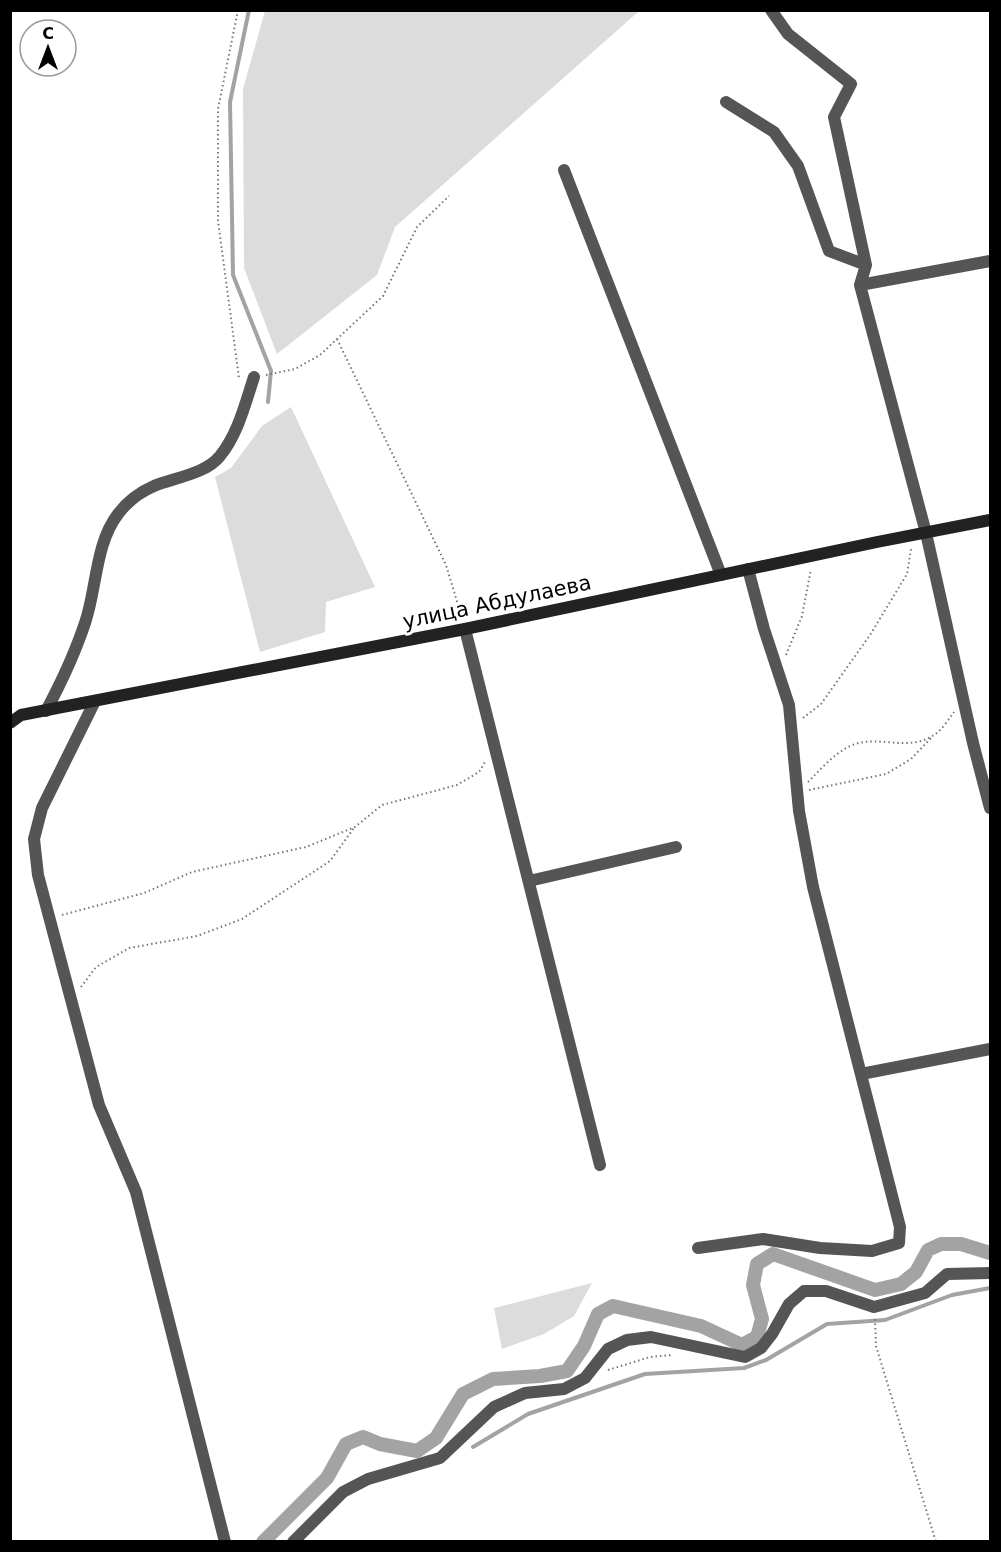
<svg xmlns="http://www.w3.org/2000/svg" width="1001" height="1552" font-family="'DejaVu Sans',sans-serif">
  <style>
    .green { fill: #dcdcdc }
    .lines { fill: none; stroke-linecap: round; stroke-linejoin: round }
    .stream { stroke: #a3a3a3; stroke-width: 4 }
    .canal { stroke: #a3a3a3; stroke-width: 14 }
    .path { stroke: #777; stroke-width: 2; stroke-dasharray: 1.5 3; stroke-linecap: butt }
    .minor { stroke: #555; stroke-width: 12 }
    .secondary { stroke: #222; stroke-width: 12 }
    .labels { text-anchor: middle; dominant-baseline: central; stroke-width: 6; stroke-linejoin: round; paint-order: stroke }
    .street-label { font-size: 21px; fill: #000; stroke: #fff }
  </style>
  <rect width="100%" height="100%" fill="#fff"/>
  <path class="green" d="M637,10L638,12L395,227L377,275L277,354L244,268L243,89L265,11Z
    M291,407L375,587L326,602L325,632L260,652L215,477L231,468L262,426Z
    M592,1283L574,1316L544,1334L502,1349L494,1308Z"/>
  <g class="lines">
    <path class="stream" d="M249,10L230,102L233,275L271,371L268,402
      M473,1447L528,1414L645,1374L744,1368L766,1360L827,1324L885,1320L952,1295L990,1288"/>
    <path class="canal" d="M263,1542L327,1478L346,1444L363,1437L380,1444L417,1451L436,1438L463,1394L493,1379L540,1376L567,1371L584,1346L598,1314L613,1306L701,1326L742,1345L757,1337L762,1319L753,1285L757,1264L773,1254L875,1290L901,1284L916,1272L928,1250L941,1244H961L990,1253"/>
    <path class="path" d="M238,10L218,109V221L239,378
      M337,339L446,565L462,618
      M266,375L295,369L320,355L383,296L417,227L449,196
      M786,655L802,616L811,569
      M803,718L821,704L870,635L907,574L911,549
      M808,782C822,768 836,751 855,744C880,736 909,751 932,736C941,732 948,720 954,712
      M809,790L886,774L911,759L932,737
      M62,915L144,893L192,872L306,847L355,827L382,805L457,785L479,772L485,762
      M81,987L96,967L129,948L197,936L242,919L330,861L354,828
      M875,1319L876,1346L936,1542
      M608,1370L650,1357L672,1355"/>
    <path class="minor" d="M771,10L788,34L851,84L834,117L866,265L860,285L926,533L973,743L990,808
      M726,102L774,132L798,166L829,251L866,265
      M564,170L721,575
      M860,285L990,261
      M465,629L600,1165
      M95,701L42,808L34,839L38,875L99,1105L136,1192L225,1542
      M46,711C61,683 75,653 85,623C97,588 95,544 118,514C127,502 140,492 154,486C173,478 206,474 220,456C238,434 245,404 254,377
      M529,881L676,847
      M861,1074L990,1049
      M698,1248L763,1239L820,1248L872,1251L899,1243L900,1227L813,887L799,811L789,705L764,629L748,569
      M293,1542L343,1492L368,1479L440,1458L494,1407L525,1393L564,1389L585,1378L608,1349L627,1340L651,1337L745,1357L761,1348L772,1334L789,1304L804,1291H826L874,1307L925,1293L947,1274L990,1273"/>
    <path class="secondary" d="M10,723L21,715L465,629L877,542L990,520"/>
  </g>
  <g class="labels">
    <g class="street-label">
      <text transform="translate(497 602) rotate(-12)">улица Абдулаева</text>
    </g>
  </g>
  <rect width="1001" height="1552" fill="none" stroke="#000000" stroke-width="24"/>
  <g transform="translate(48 48)"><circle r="28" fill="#ffffff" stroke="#999999" stroke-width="1.5"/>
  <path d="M0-4.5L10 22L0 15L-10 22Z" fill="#000000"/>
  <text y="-9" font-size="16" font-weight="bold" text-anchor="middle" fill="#000000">С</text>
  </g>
</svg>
